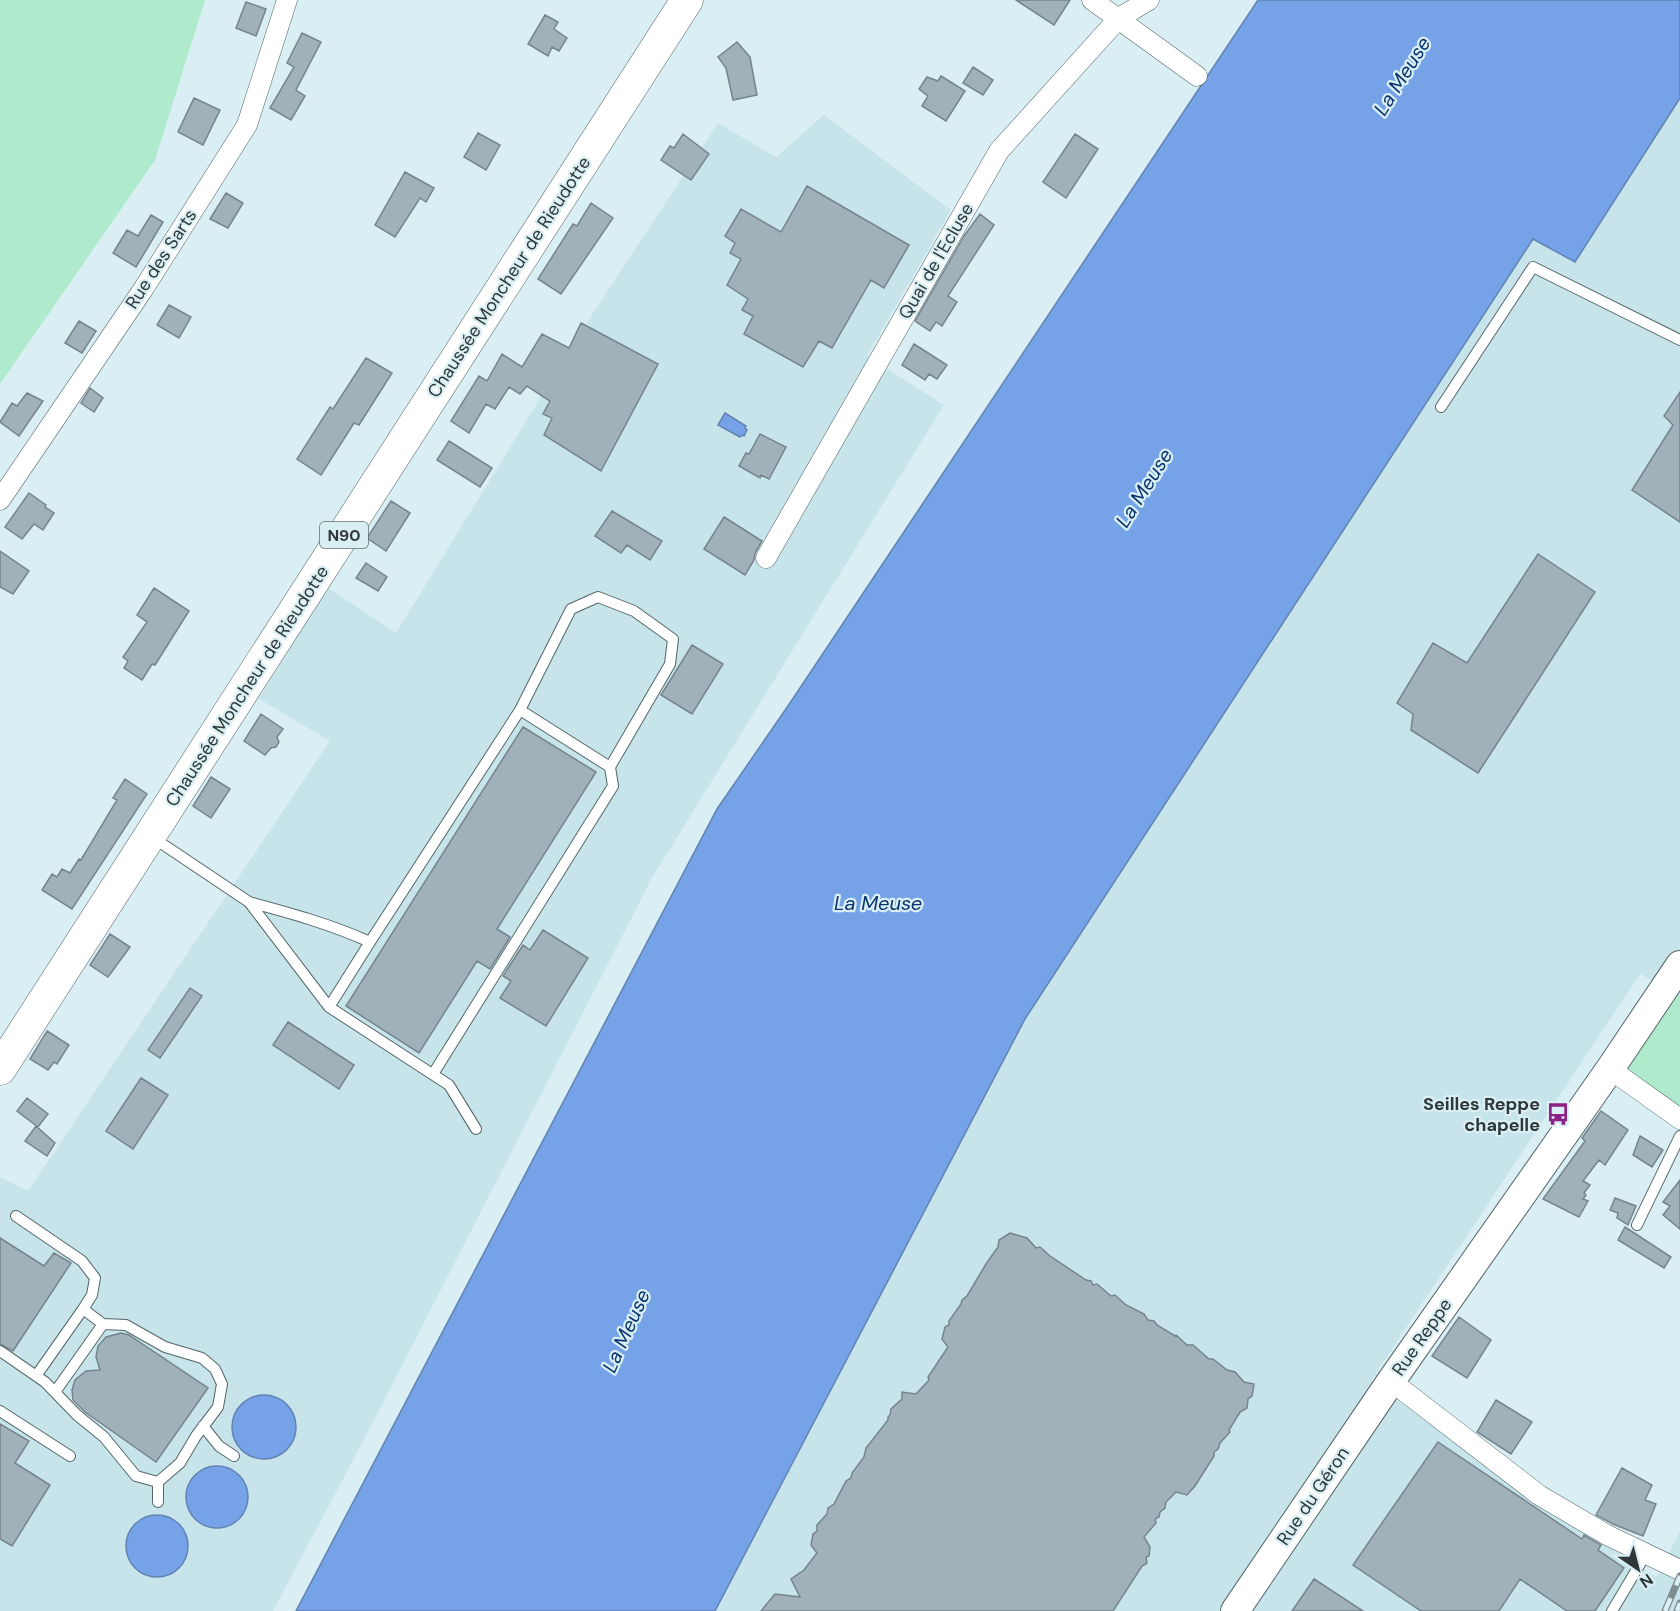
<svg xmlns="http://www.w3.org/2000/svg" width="1680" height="1611" font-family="'DM Sans',sans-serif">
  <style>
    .built { fill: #c6e4ea }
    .green { fill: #aeeacb }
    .water { fill: #76a3e7; stroke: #6183b3; stroke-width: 1.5 }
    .building { fill: #a1b1ba; stroke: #75848d; stroke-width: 1.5 }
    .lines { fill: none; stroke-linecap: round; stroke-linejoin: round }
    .service-casing { stroke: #546669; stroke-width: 12 }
    .minor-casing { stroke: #546669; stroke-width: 21 }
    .secondary-casing { stroke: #546669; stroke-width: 30 }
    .primary-casing { stroke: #546669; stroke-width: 33 }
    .service { stroke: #fff; stroke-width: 10 }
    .minor { stroke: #fff; stroke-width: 20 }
    .secondary { stroke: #fff; stroke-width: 28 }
    .primary { stroke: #fff; stroke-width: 32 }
    .rail-casing { stroke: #7e8c8f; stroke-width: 7 }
    .rail { stroke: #daeff3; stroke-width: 4.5; stroke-dasharray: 14; stroke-linecap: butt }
    .labels { text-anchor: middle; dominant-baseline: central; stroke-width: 4.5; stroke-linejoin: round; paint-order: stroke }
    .shield { fill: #daeff3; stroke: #626e71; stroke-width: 1.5 }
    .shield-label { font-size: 16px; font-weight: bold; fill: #2f3739 }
    .street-label { font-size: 18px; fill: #2f3739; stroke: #daeff3 }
    .poi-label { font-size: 18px; font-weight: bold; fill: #2f3739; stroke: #daeff3; text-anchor: end }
    .water-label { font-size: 20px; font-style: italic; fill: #093470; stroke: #daeff3 }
  </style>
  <rect width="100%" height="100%" fill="#daeff3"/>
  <path class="built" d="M1680,98V994L1640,974L1371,1381L1536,1501L1657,1577L1680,1531V1611H715L1025,1019L1533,239L1575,262Z
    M824,115L951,210L867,356L944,405L652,878L371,1426L273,1611H0V1177L28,1191L330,741L259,699L327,587L396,633L584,327L718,123L776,157Z"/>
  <path class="green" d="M0,0H205L155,160L0,384Z
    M1677,993L1680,994V1119L1619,1075Z"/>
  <path class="water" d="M1258,0H1680V98L1575,262L1533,239L1025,1019L715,1611H296L717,809L790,703Z
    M725,413L746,426L745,428L747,430L744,436L742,435L740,437L718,425Z
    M232 1427a32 32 0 1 1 64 0a32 32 0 1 1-64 0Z
    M186 1497a31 31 0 1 1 62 0a31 31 0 1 1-62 0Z
    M126 1546a31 31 0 1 1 62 0a31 31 0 1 1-62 0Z"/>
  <path class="building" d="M1016,0H1070L1054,25Z
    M246,2L266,9L256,36L236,28Z
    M545,15L558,22L554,29L567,38L559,51L552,47L548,56L528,44Z
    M302,33L321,42L296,90L305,96L291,120L270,108L294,67L287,63Z
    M737,42L750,57L757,95L733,100L726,68L718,57Z
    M973,67L993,80L983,95L963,83Z
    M941,76L965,91L946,121L922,106L928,96L919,89L927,77L938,81Z
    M194,98L220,110L203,145L178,132Z
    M478,133L500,145L486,170L464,157Z
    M683,134L709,154L691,180L661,160L670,146L674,148Z
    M1075,134L1098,149L1066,198L1043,182Z
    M405,172L434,188L426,202L420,198L395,237L375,225Z
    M807,186L909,245L884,288L871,280L832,348L819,341L803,367L744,334L753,316L742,310L748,299L727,285L741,259L730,253L735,243L725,236L741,209L781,232Z
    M226,193L243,203L228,228L210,219Z
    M591,203L613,218L561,294L538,279L573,224L577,226Z
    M980,214L994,225L948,296L957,302L942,326L936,322L930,331L915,321L964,236Z
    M151,215L163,222L136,267L113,253L127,230L138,236Z
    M169,305L191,317L179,338L157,325Z
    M79,321L96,331L82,353L65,343Z
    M581,323L658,364L601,471L544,435L552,418L543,414L550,401L527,386L520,394L509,387L495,409L486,404L469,433L451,421L479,376L487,381L502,354L522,367L542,334L569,348Z
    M914,344L947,365L937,379L929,374L925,380L902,365Z
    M366,358L392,373L359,425L354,423L321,475L297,459L330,407L333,409Z
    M90,388L103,398L94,412L81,403Z
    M1680,392V522L1632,490L1673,425L1664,416Z
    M27,393L43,401L19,436L0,422L12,403L17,406Z
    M760,434L786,447L769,479L761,475L760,478L739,466L746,453L749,454Z
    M449,441L492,468L480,487L437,460Z
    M29,493L46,505L45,507L54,513L43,530L34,524L22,539L5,527Z
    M391,501L410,513L386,551L367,538Z
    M612,511L662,541L650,560L627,545L621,553L595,536Z
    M724,517L762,541L755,553L754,560L745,575L704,549Z
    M0,551L29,571L13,594L0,587Z
    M1538,554L1595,592L1478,773L1411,730L1413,714L1397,703L1433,643L1467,663Z
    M366,563L387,577L378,591L356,578Z
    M154,588L189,611L155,665L152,664L142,680L124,668L128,661L123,657L147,622L137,615Z
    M692,645L723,664L692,714L661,695Z
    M261,714L283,729L277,737L279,742L276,747L271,748L265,755L244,741Z
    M523,727L596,772L497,929L510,937L490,969L477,961L419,1053L346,1006Z
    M211,777L230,789L211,818L193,806Z
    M125,779L147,794L72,909L42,890L52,874L57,877L62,869L70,873L79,859L81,860L117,800L113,798Z
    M543,930L588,958L546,1026L500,998L511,981L503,976L523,945L530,950Z
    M110,934L130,947L108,977L90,965Z
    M190,988L202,996L160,1058L148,1050Z
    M288,1022L354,1065L339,1089L273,1045Z
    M47,1031L69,1045L57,1064L54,1062L48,1070L30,1059Z
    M141,1078L168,1095L133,1149L106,1131Z
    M27,1098L48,1114L38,1127L17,1111Z
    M1601,1111L1628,1130L1605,1165L1599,1160L1583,1181L1590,1185L1584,1193L1586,1195L1583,1199L1588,1201L1579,1217L1543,1199L1585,1141L1582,1138Z
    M36,1126L55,1143L47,1156L25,1141Z
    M1640,1136L1663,1150L1652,1167L1633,1155Z
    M1680,1180V1229L1663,1215L1670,1206L1663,1202Z
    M1615,1198L1636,1206L1628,1225L1617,1218L1618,1213L1610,1210Z
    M1625,1227L1671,1257L1664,1268L1618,1240Z
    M1010,1233L1027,1238L1036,1248L1040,1247L1050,1256L1086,1280L1091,1281L1093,1285L1097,1284L1111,1296L1115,1295L1126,1305L1144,1314L1148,1320L1154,1321L1157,1325L1175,1336L1176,1335L1187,1345H1193L1209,1359H1213L1227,1370L1235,1372L1244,1382L1254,1384L1252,1396L1248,1399L1247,1408L1240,1412L1229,1430L1230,1432L1220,1443L1218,1449L1214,1452V1456L1195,1486L1187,1495L1176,1492L1166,1502L1165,1508L1160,1512L1159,1517L1155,1519L1156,1523L1144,1537L1150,1547L1149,1556L1146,1557L1147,1563L1142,1566L1113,1611H761L775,1594L800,1597L791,1579L804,1570L817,1553L811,1545L813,1534L817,1531V1525L827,1514L828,1508L834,1504L846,1481L851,1478L852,1473L864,1457L866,1448L888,1420V1417L890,1415L891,1409L902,1399V1392L916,1394L929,1380L928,1377L948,1347L942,1339L945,1327L949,1325V1321L961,1304L962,1300L967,1296L986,1264L998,1247L999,1240Z
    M0,1238L44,1266L54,1253L71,1263L13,1351L0,1344Z
    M1459,1317L1491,1340L1467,1378L1432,1356Z
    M121,1333L129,1335L208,1388L156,1462L85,1412L73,1400L72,1390L75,1380L86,1371L100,1370L96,1357L98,1346L106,1337Z
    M1496,1400L1532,1422L1511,1454L1477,1432Z
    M0,1424L29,1441L15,1463L50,1485L12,1546L0,1539Z
    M1438,1442L1582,1539L1584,1535L1601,1545L1598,1550L1624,1568L1595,1611H1567L1520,1579L1499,1611H1421L1353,1565Z
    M1622,1468L1652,1485L1645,1500L1656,1504L1643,1536L1613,1524L1596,1515Z
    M1314,1579L1363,1611H1292Z"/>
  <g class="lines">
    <g class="service-casing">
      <path id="service" d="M1441,407L1533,267L1680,340
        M520,710L571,609L598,597L634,611L673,639L670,664L610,767
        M152,837L249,902L329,1007L449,1085L476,1129
        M249,902C290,913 330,924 370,942L329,1007
        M370,942L520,710L610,767L613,786L433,1074
        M1637,1225L1680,1136
        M0,1351L45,1382L77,1415L104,1437L136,1476L158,1482L180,1463L196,1436L218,1407L222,1384L215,1369L202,1358L165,1347L126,1325L103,1324L83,1309L92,1295L95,1278L82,1261L16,1216
        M36,1376L83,1309
        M55,1392L103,1324
        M0,1411L70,1456
        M203,1426L219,1446L234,1456
        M158,1502V1482
        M1612,1611L1646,1554"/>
    </g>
    <g class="minor-casing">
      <path id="minor" d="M1092,0L1197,76
        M0,500L144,288L247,125L287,0
        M766,558L999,151L1119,18L1149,0
        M1610,1069L1680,1119
        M1391,1381L1539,1495L1607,1535L1680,1570"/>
    </g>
    <g class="secondary-casing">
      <path id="secondary" d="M1235,1611L1391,1381L1610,1069L1680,965"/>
    </g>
    <g class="primary-casing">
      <path id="primary" d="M0,1069L687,0"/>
    </g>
    <use href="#service" class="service"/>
    <use href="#minor" class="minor"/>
    <use href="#secondary" class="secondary"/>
    <use href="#primary" class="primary"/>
    <g class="rail-casing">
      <path id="rail" d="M1665,1611L1680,1576
        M1677,1611L1680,1603"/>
    </g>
    <use href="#rail" class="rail"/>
  </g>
  <defs>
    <g id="bus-bare" transform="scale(1.8)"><path d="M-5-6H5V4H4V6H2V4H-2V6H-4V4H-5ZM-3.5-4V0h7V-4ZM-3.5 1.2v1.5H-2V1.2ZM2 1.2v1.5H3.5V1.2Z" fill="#8d2286" stroke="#daeff3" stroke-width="2.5" paint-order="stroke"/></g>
  </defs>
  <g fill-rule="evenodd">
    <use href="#bus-bare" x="1558" y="1114"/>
  </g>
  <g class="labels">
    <rect class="shield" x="320" y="522" width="48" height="26" rx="4.5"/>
    <g class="shield-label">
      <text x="344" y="535">N90</text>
    </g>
    <g class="street-label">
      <text transform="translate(161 259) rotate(-57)">Rue des Sarts</text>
      <text transform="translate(936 261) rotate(-60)">Quai de l'Ecluse</text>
      <text transform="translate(509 277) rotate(-57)">Chaussée Moncheur de Rieudotte</text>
      <text transform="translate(247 686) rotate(-57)">Chaussée Moncheur de Rieudotte</text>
      <text transform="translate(1422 1337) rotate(-55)">Rue Reppe</text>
      <text transform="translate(1313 1496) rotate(-56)">Rue du Géron</text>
    </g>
    <g class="poi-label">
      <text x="1540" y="1104">Seilles Reppe<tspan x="1540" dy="21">chapelle</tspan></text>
    </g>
    <g class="water-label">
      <text transform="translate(1402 76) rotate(-58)">La Meuse</text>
      <text transform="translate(1144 488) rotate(-58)">La Meuse</text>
      <text x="878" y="903">La Meuse</text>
      <text transform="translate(626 1331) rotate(-66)">La Meuse</text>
    </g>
  </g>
  <g transform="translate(1638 1569) rotate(145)" stroke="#daeff3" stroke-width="4.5" paint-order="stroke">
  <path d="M0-4.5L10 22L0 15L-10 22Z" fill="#2f3739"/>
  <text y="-9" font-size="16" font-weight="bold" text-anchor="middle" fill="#2f3739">N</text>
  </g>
</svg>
